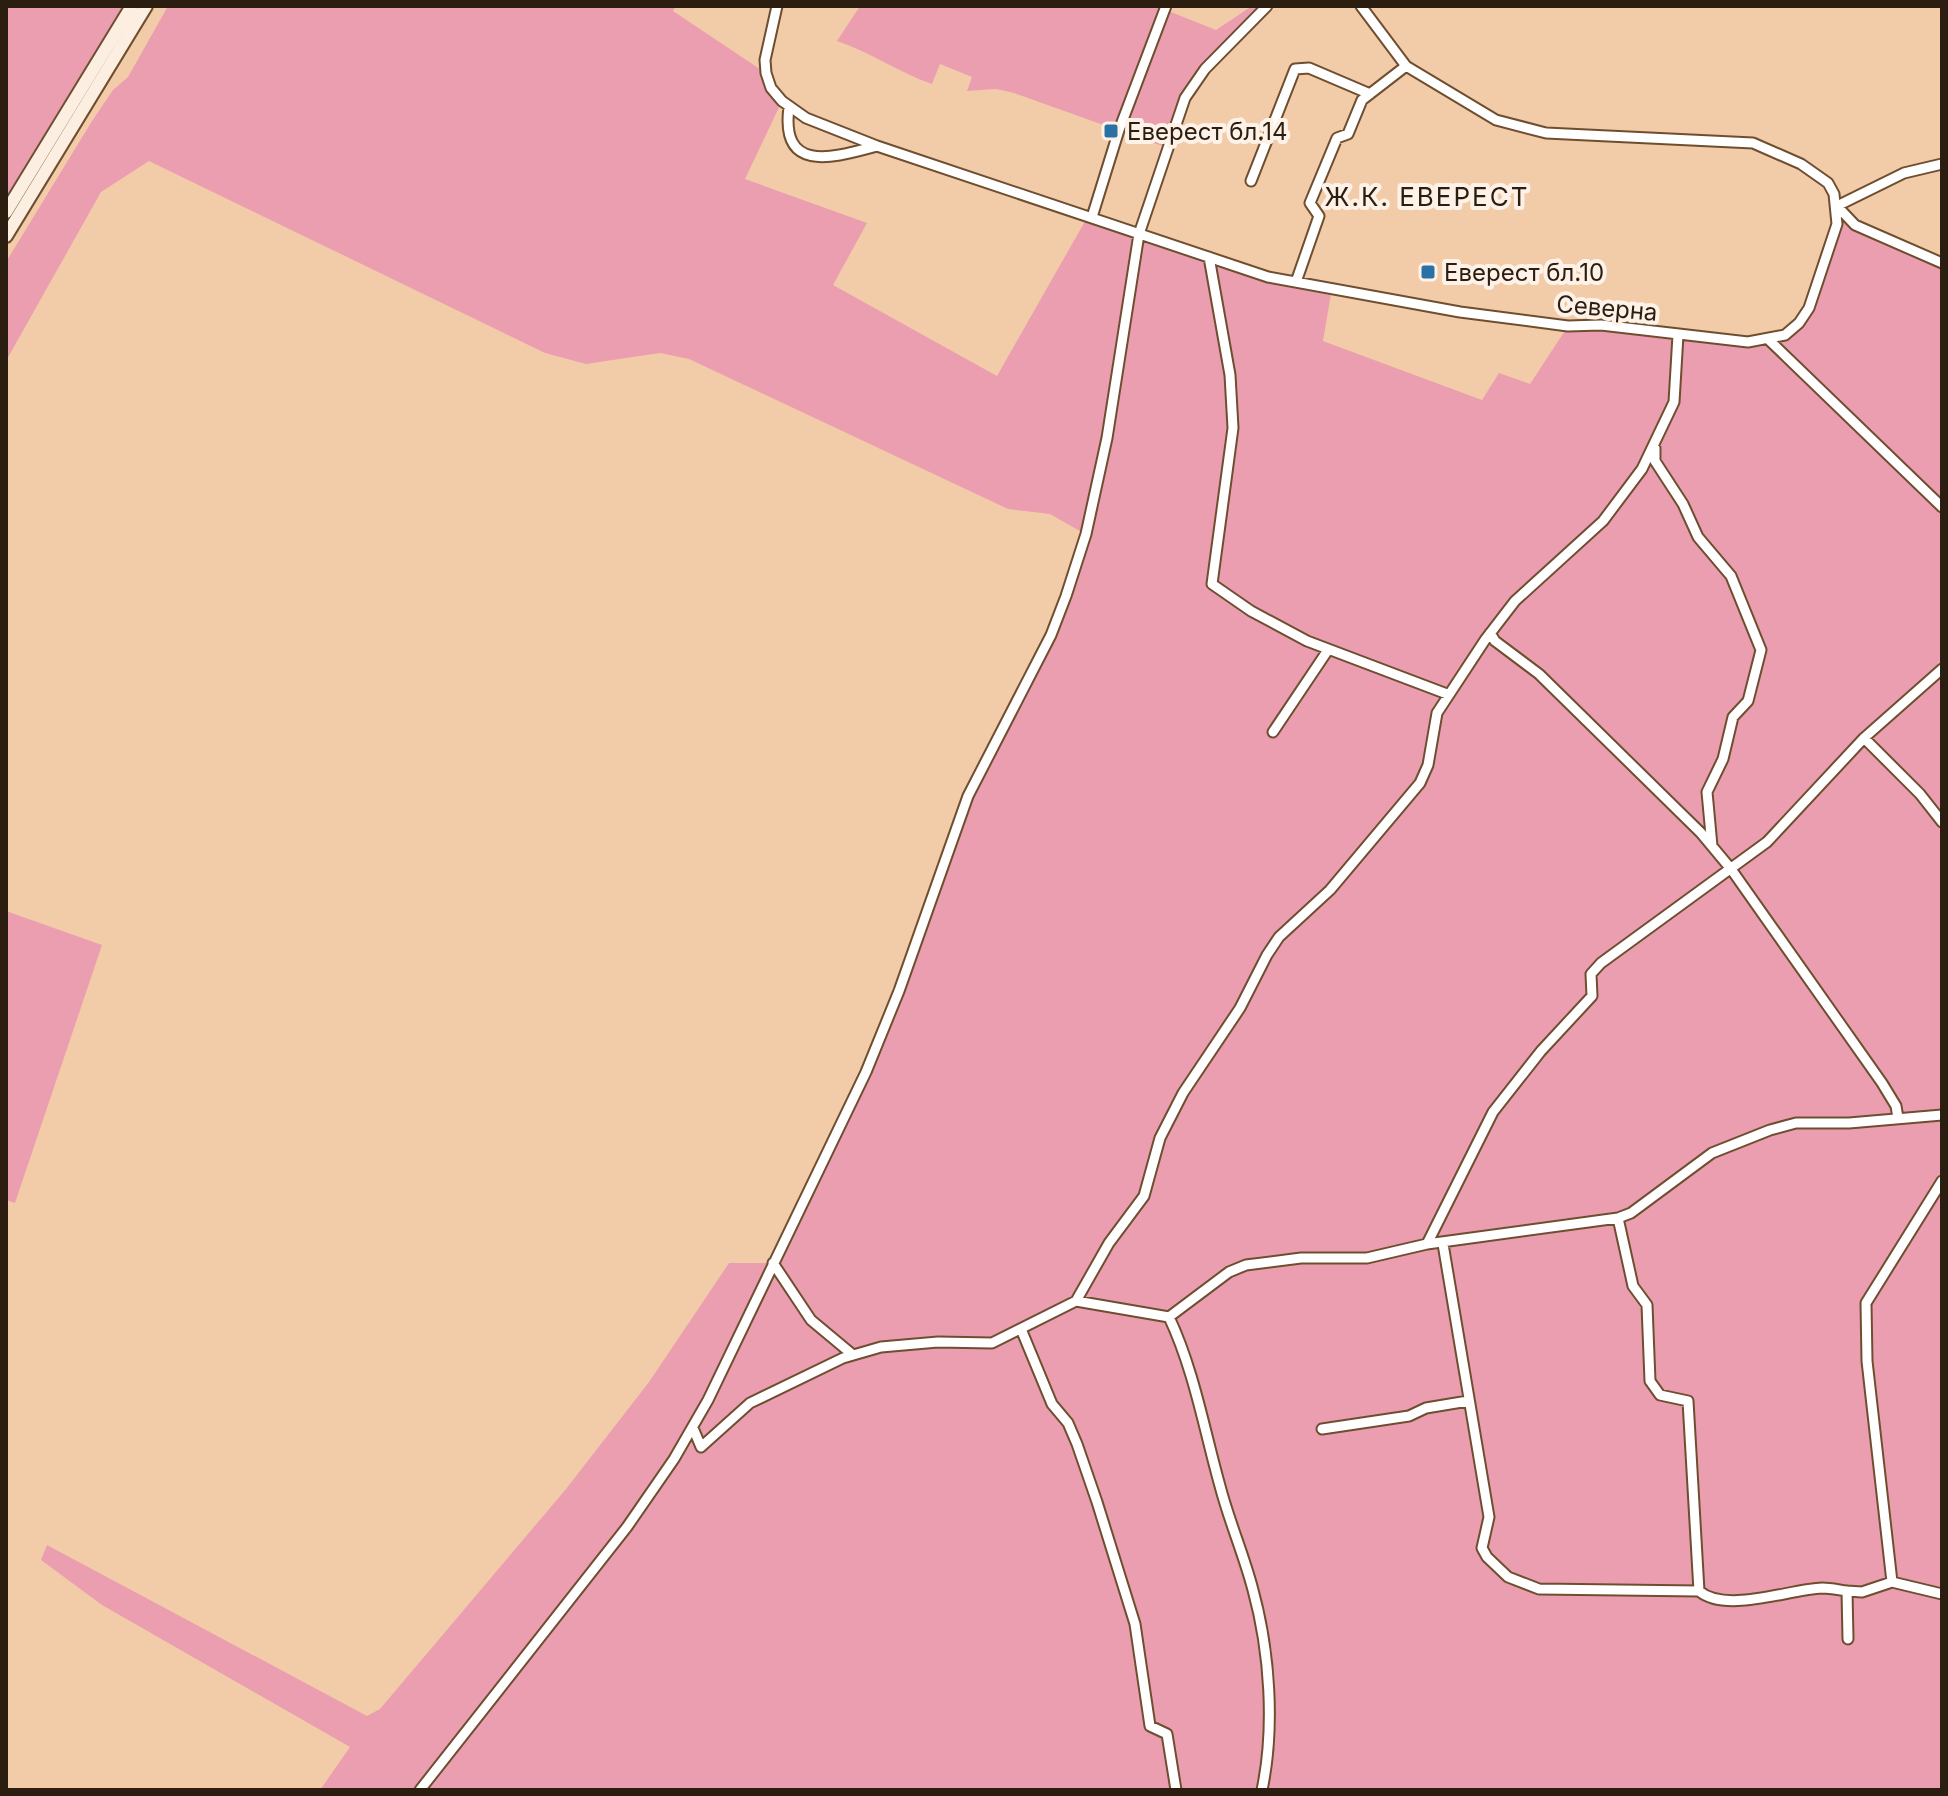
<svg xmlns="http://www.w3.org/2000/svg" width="1948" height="1796" font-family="Inter,sans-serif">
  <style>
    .green { fill: #ec9eb1 }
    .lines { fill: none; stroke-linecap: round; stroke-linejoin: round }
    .minor-casing { stroke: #6e4e2f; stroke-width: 13 }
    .secondary-casing { stroke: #6e4e2f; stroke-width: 16 }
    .minor { stroke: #fff; stroke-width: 9 }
    .secondary { stroke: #fceee0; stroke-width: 12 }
    .poi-dot { fill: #2a72a6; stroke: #fef2e8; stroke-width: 3 }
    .labels { text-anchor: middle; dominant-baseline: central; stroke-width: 8; stroke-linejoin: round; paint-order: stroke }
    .poi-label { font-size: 24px; fill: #2b1e10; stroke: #fef2e8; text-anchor: start }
    .street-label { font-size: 24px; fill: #2b1e10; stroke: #fef2e8 }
    .neighbourhood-label { font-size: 26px; letter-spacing: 2px; fill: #2b1e10; stroke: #fef2e8 }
  </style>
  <rect width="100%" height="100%" fill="#f2cca9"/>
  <path class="green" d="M6,6H132L6,212Z
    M168,6H676L673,11L766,73L782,101L745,179L867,223L833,285L997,376L1088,216L1268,277L1332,288L1323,341L1482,400L1499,373L1530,384L1568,326L1771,339L1799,323L1837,224V206L1856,225L1942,263V1790H320L350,1747L102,1605L41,1560L47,1545L367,1716L380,1709L566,1489L649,1382L729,1263H773L866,1072L968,796L1051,635L1085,534L1050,514L1008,509L689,359L660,353L586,364L545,353L149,161L101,192L6,361V262L92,121L113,90L128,77Z
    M860,6H1166V10L1216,30L1252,6H1265L1194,81L1168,148L1014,93L996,89L967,91L972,77L940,64L932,84C898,72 870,52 837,41Z
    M6,911L102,945L15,1203L6,1200Z"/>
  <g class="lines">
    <g class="minor-casing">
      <path id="minor" d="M777,6L765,60L766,73L771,88L782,101L806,118L877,146L1268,277L1460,312L1568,326L1601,325L1748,342L1785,335L1799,323L1809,308L1837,224L1834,194L1828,183L1801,164L1753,143L1546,133L1496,120L1406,66L1361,6
        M789,107C780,175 835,157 877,146
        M1942,164L1904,173L1837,206L1855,225L1942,263
        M1251,181L1295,69L1309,68L1370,94
        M1092,217L1119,130L1166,6
        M1209,257L1230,375L1233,428L1212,584L1251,611L1307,641L1447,694
        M1296,282L1319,216L1310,203L1337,138L1348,134L1362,100L1406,66
        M1769,340L1942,507
        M1655,448V461L1683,504L1698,537L1731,576L1761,650L1748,701L1733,717L1723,759L1707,792L1712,846
        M1490,633L1495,641L1539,674L1701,833L1731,869L1882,1083L1896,1106L1898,1118
        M1273,732L1328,650
        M1864,738L1920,794L1942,822
        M1618,1218L1633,1286L1647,1305L1650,1381L1660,1395L1688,1401L1699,1591C1726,1614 1790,1589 1822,1588C1831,1588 1839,1590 1847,1591
        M1427,1244L1493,1112L1541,1051L1592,996L1591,974L1601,963L1767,842L1864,738L1942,669
        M1443,1244L1489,1517L1482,1548L1487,1557L1508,1577L1539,1589L1699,1591
        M773,1263L811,1320L853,1355
        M1076,1301L1109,1243L1144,1196L1160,1138L1183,1093L1240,1008L1267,955L1279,937L1330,890L1420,783L1428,765L1437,713L1485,640L1515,601L1603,521L1642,469L1674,402L1678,335
        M1169,1317C1194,1370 1204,1429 1220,1486C1229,1521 1244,1555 1253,1590C1270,1652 1275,1728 1262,1790
        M1021,1329L1052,1404L1068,1423L1077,1444L1097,1502L1135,1624L1150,1726L1167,1734L1176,1790
        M693,1428L701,1447L750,1403L843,1358L881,1347L938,1342L992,1343L1076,1301L1169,1317L1229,1272L1246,1265L1301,1258H1367L1427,1244L1618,1218L1631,1213L1712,1153L1770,1130L1796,1123H1849L1942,1115
        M1322,1429L1409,1416L1426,1408L1468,1401
        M1892,1582L1942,1594
        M1848,1639L1847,1591L1862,1592L1892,1582L1867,1361L1866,1303L1942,1181
        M420,1790L627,1527L674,1459L708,1400L866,1072L899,991L968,796L1051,635L1066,596L1086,534L1107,438L1139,234L1185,98L1205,69L1267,6"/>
    </g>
    <g class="secondary-casing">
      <path id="secondary" d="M6,212L132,6
        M6,236L146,6"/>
    </g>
    <use href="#minor" class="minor"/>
    <use href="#secondary" class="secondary"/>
  </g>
  <g class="poi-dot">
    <rect x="1103" y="123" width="16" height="16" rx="4"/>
    <rect x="1420" y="264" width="16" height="16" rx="4"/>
  </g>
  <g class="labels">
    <g class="poi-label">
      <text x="1127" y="131">Еверест бл.14</text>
      <text x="1444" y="272">Еверест бл.10</text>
    </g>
    <g class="street-label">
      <text transform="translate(1607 308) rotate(5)">Северна</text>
    </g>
    <g class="neighbourhood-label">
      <text x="1427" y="196">Ж.К. ЕВЕРЕСТ</text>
    </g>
  </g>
  <rect width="1948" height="1796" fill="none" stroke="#2b1e10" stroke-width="16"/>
</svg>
